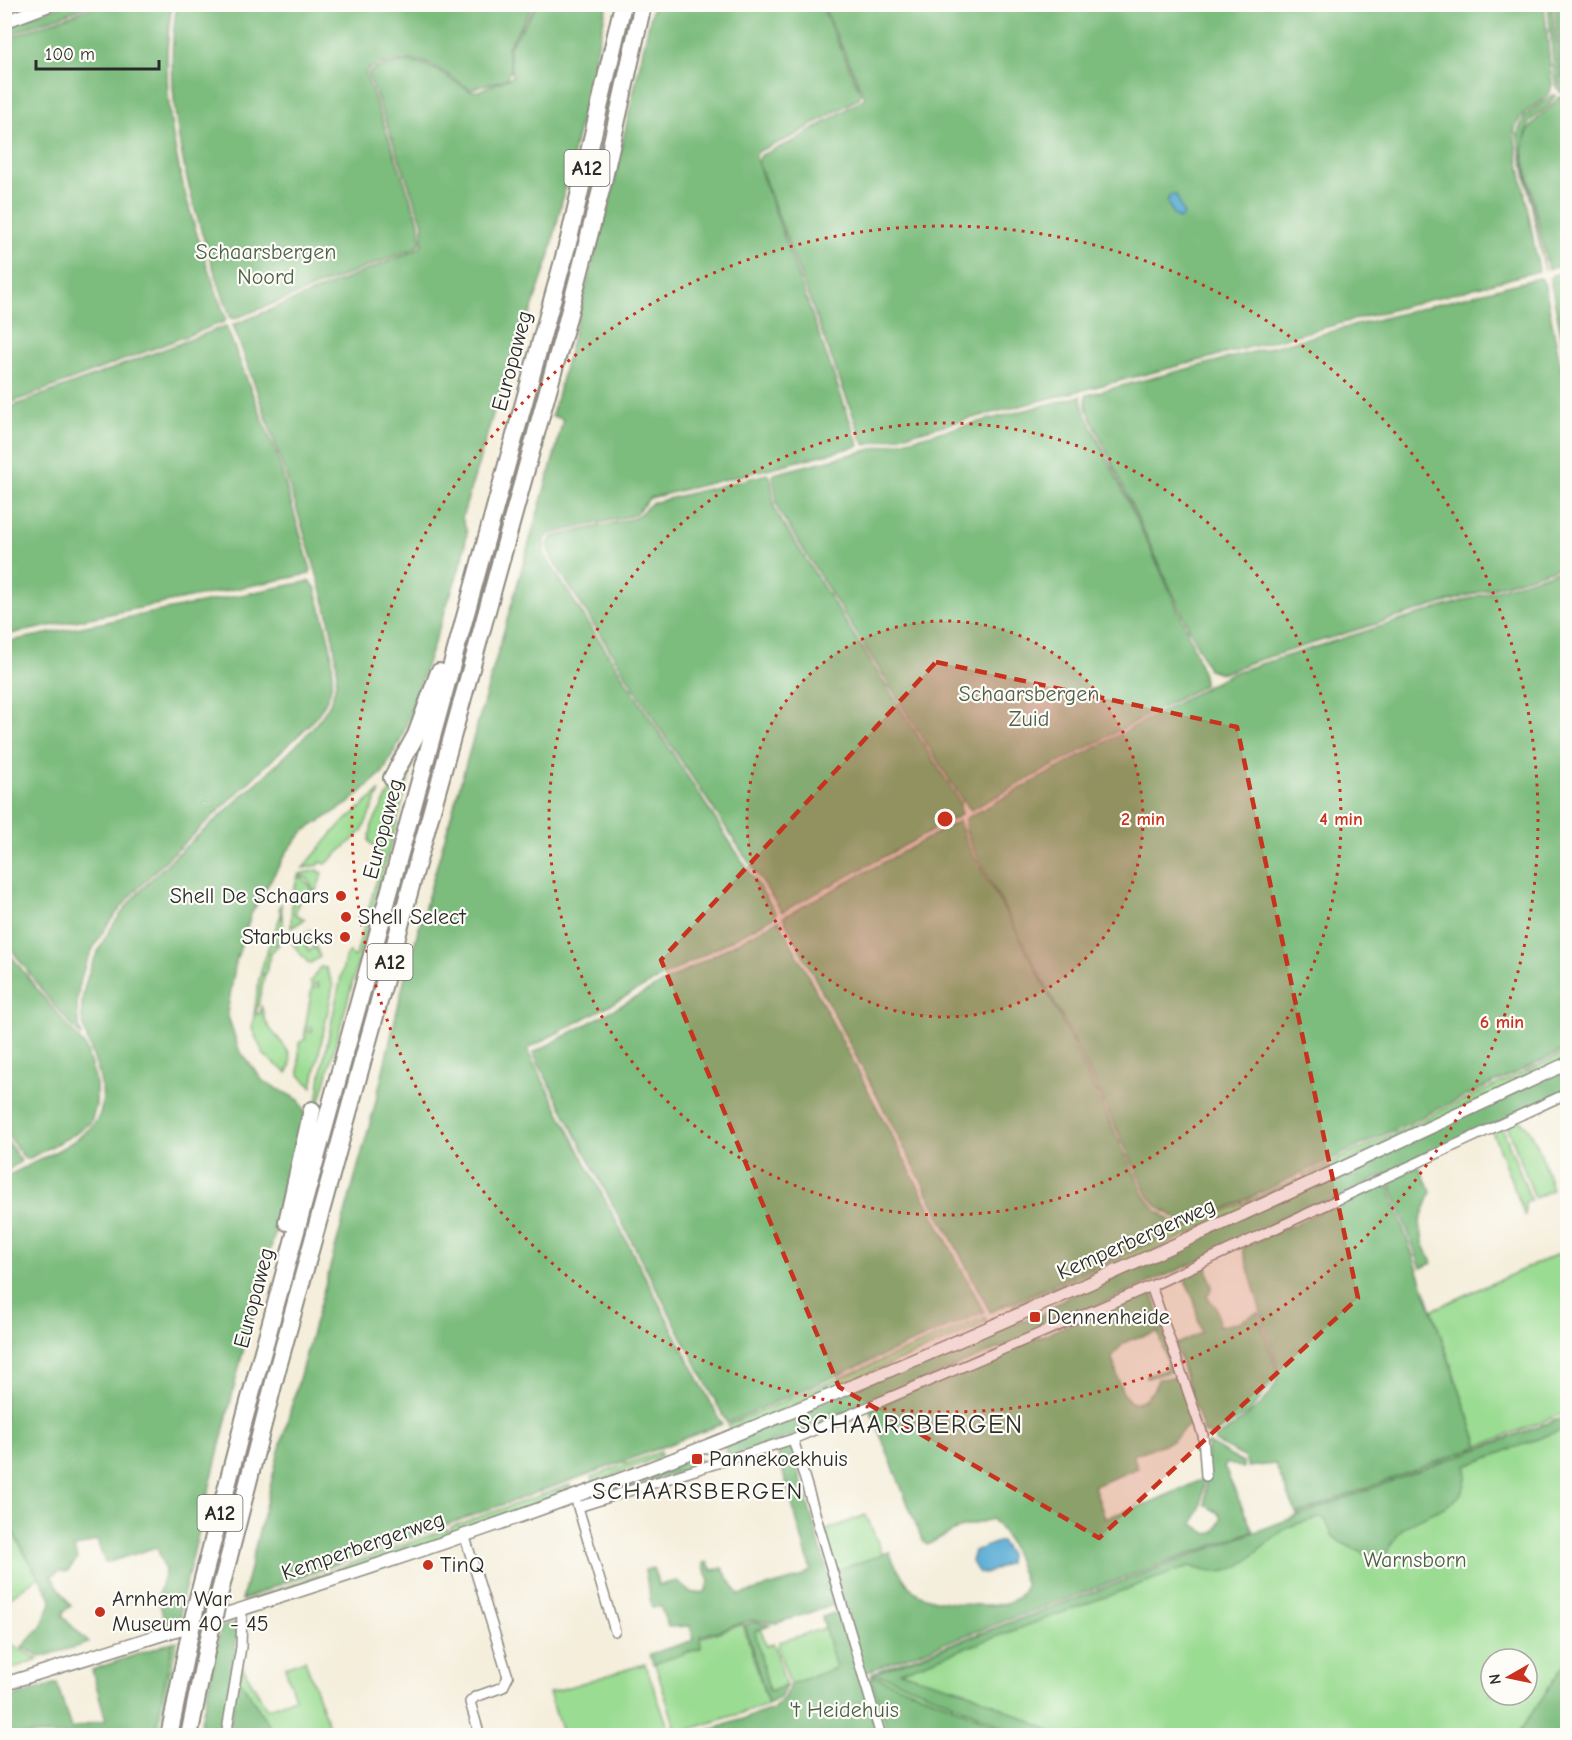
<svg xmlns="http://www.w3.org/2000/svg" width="1572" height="1740" font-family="'Comic Neue',sans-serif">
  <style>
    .green { fill: #9bdc93; stroke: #63845f; stroke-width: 1.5; fill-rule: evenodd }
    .forest { fill: #7cbc7d; stroke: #547454; stroke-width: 1.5 }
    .water { fill: #59acd4; stroke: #426c80; stroke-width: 1.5 }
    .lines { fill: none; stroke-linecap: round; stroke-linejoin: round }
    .street-casing { stroke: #908c83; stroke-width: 12 }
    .secondary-casing { stroke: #908c83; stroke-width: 15 }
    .highway-casing { stroke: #908c83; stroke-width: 20 }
    .street { stroke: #fff; stroke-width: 9 }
    .secondary { stroke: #fff; stroke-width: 12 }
    .highway { stroke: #fff; stroke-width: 16 }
    .highway-bridge-casing { stroke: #908c83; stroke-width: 20; stroke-linecap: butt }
    .highway-bridge { stroke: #fff; stroke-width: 16 }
    .marked { fill: #c8321e; fill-opacity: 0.2; stroke: #c8321e; stroke-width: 4.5; stroke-dasharray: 12 8; stroke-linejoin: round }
    .ring { fill: none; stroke: #c8321e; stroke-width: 3; stroke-dasharray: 3 6 }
    .poi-dot { fill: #c8321e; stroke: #fdfcf7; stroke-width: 2 }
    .labels { text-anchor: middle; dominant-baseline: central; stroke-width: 4.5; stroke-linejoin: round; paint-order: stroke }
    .shield { fill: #fdfcf7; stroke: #6a6a68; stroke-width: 1.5 }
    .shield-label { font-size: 21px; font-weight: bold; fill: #2b2b2b }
    .park-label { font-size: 22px; fill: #4d604a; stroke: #fdfcf7 }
    .street-label { font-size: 22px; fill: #2b2b2b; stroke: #fdfcf7 }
    .poi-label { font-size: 22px; fill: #2b2b2b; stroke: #fdfcf7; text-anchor: start }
    .neighbourhood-label { font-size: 24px; letter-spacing: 1.5px; fill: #2b2b2b; stroke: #fdfcf7 }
    .quarter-label { font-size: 26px; letter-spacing: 1.5px; fill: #2b2b2b; stroke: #fdfcf7 }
    .centre { fill: #c8321e; stroke: #fdfcf7; stroke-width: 3 }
    .ring-label { font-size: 18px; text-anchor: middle; font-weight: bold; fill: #c8321e; stroke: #fdfcf7; stroke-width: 4.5; stroke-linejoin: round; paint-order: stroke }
  </style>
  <rect width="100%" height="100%" fill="#fdfcf7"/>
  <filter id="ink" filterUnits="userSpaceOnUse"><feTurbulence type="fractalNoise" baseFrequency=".0167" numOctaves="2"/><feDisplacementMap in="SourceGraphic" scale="12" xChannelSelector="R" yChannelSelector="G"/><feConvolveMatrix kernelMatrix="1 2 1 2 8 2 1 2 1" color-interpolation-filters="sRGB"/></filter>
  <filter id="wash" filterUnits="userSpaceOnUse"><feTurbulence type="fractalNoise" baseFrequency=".008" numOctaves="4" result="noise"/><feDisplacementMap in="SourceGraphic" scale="24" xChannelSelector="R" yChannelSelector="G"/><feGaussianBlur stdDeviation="1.35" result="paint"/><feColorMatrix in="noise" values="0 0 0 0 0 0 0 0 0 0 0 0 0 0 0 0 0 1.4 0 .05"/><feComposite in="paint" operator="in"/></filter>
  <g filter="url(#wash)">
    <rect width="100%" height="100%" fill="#f4eedb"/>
    <path class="green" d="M421,734L318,1108H316L323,1063L345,958L350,952L353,957L356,955L383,856L369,841L372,825Z
      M380,791L362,831L326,864L320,862L319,865L303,868L338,827Z
      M317,870L323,873L315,893L308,879L299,874Z
      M298,876C307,880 315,891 313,901L300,897L295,914L305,919L291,928L292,896Z
      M281,904L283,926L279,942L272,939L271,943L279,944L272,952L267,951L281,915L279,908Z
      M310,930V935L302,939L309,951L314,948L308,938L311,936L320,957L309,964L292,943Z
      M266,953L271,954L265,975L263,974L264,978L256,1014H260L261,1006C264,1012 263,1018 267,1024C275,1039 300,1053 287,1073L264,1055L252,1029L259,980Z
      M320,967L326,968L333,986L312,1087L299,1074V1043L305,1039V1030L312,1032V1027L305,1029L312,988L319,987L318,983L312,986L310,982Z
      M1567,1052V1059L1306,1181L1303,1176Z
      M1518,1120C1535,1126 1547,1173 1552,1190L1535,1198L1507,1125Z
      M1502,1127L1531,1200L1525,1202V1216L1492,1131Z
      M1298,1179L1300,1184L1044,1299L1014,1308L1013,1305Z
      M1567,1250V1412L1479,1446L1432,1310Z
      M1426,1312L1474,1450L1567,1416V1735H884L868,1681L873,1672L1298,1518L1280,1469ZM1491,1659H1527V1695H1491Z
      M985,1317L987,1321L974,1329L731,1431L728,1425Z
      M660,1452L661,1456L594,1483L592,1477Z
      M570,1485L572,1491L453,1533L451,1527Z
      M866,1515L883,1555L835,1571L822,1532Z
      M4,1518L38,1577L5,1601H4Z
      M448,1529L451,1534L330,1577L242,1603Z
      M743,1624L768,1705L677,1733L654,1661L699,1647L697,1639Z
      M761,1628L766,1646L774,1644L786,1686L769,1692L754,1630Z
      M825,1628L837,1668L790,1684L778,1649L779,1642Z
      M5,1641L38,1659L5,1671L8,1648L5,1646Z
      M177,1641L158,1735L154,1736L173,1642Z
      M305,1660L332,1735L230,1736L242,1666L267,1709L295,1698L285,1667Z
      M645,1664L671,1735H563L549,1693Z"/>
    <path class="forest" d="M63,5H91L5,36L4,26Z
      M99,5H172C153,110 190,222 226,319L224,322L5,405V39Z
      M177,5V4L534,5L507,48L511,69L506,79L471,89C441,73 430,54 392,62C382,64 373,65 365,72L420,225V243L415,248L234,319L231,318C195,221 159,109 177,5Z
      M537,5H607L549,258L513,364L506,371L462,518L467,532L463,558L402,737L383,772L349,803L304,831L288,850L251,914L236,961L227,1013L239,1050L263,1081L299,1100L305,1113L302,1132L242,1355L181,1604V1618L165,1623L158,1597L165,1571L157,1547L105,1563L97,1540L74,1548L77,1559L67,1572L59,1571L51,1576L71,1606L63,1612V1617L89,1643L41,1657L22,1647L41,1627L52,1600L5,1518V1177C31,1163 66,1150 89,1129C122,1100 85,1050 82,1018C80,996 88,972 97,953C125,893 183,851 231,806C257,782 315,733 330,703C336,689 338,673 336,658C331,618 318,577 306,539C284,466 259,396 233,325L416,250L422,245L423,224L368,73C375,67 385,66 394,64C430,56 442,77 471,91H478L512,77L509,48Z
      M653,5H821L861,94L859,98L794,136L759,151L755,156L859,446L650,498L634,515L550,534L544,540V552L552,567L776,913L775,917L529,1048L528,1052L722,1424L628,1460L286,1582L242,1600L279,1451L374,1109L405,977L556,449L563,419L552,416L613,185Z
      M823,5H1544L1552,85C1546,108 1517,106 1514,135L1539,271L1198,361L866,445L863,442L758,162L761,155L796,140L865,98Z
      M1548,5H1552L1560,76L1558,89L1555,84Z
      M1555,5H1567V93L1560,92L1562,79Z
      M1552,95H1556L1548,106L1529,122L1522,151L1545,270L1517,135L1524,117Z
      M1567,96V265L1548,269L1523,151C1525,131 1533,121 1548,109C1556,102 1556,96 1567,96Z
      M1567,271H1568L1567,363L1550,279L1553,275Z
      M1538,278L1542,279L1545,286L1567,399V565L1249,663C1235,668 1222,678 1208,669L1086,407V395Z
      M226,326L277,456L311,570L309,574L5,635V409Z
      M1081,396L1083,408C1101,447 1208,660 1204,685L971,810L963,801L778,510L773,474Z
      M767,474L771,479L775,511L960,802L961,815L782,912L662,732L552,559L547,546L552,537L635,518L652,503Z
      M1567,568V1049L1189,1226L1186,1225L1157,1206L1148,1195L1073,1038L970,843L965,828V819L1232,673Z
      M310,581L315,587C323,619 340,661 329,694C320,720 292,740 273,759C247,784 221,809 194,834C143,882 55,957 82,1037L51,1002L5,941V642Z
      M959,821L967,844L1020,938L1071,1039L1145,1196L1155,1209L1182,1228L990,1312L783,917Z
      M779,920L984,1312L727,1423L533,1053Z
      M4,947L49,1004L85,1046L96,1081V1106L91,1122L75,1134L28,1159H25L5,1132Z
      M1567,1068V1090L1235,1245L1044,1329L1038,1317L1064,1299Z
      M5,1138L21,1161L5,1172H4Z
      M1417,1167L1420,1168L1431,1192L1420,1222L1423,1242L1432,1263L1421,1268L1389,1180Z
      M1387,1181L1479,1446L1297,1514L1275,1464L1248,1467L1244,1457L1215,1442V1439C1243,1418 1265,1410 1280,1375L1242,1248Z
      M1206,1264L1212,1287L1207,1297L1217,1308L1219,1327L1241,1321L1258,1312L1278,1375L1250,1412L1211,1436L1204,1432L1175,1345L1201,1333L1194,1300L1183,1275Z
      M1145,1292L1153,1294L1176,1370L1147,1378V1374L1165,1370L1167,1362L1158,1332C1136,1338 1124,1337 1112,1358L1122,1391L1130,1402C1143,1405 1155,1391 1158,1379L1181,1377L1194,1420L1172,1441L1133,1455L1138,1468L1094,1486L1105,1518L1149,1503L1204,1479L1201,1505L1193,1524L1208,1534L1215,1532L1222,1519L1219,1513L1205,1505L1207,1444H1210L1243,1463V1468L1228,1463L1224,1467L1253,1531L865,1672L835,1571L889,1552C894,1565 904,1581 914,1591C928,1603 987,1608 1006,1603C1015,1601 1022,1595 1026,1586C1018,1561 1011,1539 992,1519L959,1528L927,1545L921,1537L870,1409Z
      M1037,1317L1042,1330L792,1436L730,1457L726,1454L725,1445L999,1327Z
      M1567,1416V1428L1466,1466C1471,1509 1432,1508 1405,1527C1394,1535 1391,1553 1379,1561L1340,1542L1332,1535L1325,1519L1320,1518C1309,1521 1294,1523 1284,1530C1250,1553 1238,1586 1190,1566L900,1672L971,1693L1059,1735H1021L946,1700L890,1678L872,1674Z
      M790,1443L837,1604L777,1623L752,1620L700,1636L701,1648L653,1664L650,1654L694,1640L690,1626L668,1627L660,1606L652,1608L645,1570L653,1568L659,1585L677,1581C686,1590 692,1596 705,1592L709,1582L703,1563L707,1562L712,1570L722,1568L739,1595L799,1578L811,1570L776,1448Z
      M699,1459L701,1466L583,1499L657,1469Z
      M840,1611L879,1735L692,1736L773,1709L786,1696L790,1684L836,1668L822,1617Z
      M239,1622L224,1735L198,1736L221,1627Z
      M753,1622L770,1625L755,1631L769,1691L786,1686L780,1698L768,1704L745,1625Z
      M173,1642L154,1735H5V1700L57,1683L71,1729L106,1720L92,1670Z
      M1567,1661V1722L1559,1735H1517Z
      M873,1676L945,1703L1015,1735H890L872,1681Z
      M237,1681L243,1684L275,1735L228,1736Z"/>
    <path class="water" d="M1170,195H1176L1184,215L1179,219L1174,216L1167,202Z
      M1001,1541L1009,1554L1008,1563L987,1573H979L971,1561L974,1551Z"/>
  </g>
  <g filter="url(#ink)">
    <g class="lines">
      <g class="street-casing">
        <path id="street" d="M1151,1286L1203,1435L1206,1476
          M793,1439L881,1736
          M577,1504L615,1631
          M578,1507L793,1439L1151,1286L1568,1093
          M464,1534L508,1677L503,1687L475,1697L470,1702L480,1736
          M226,1736L241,1647L242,1610"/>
      </g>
      <g class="secondary-casing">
        <path id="secondary" d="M4,22L52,4
          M4,1684C244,1609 484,1535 717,1442C1005,1326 1286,1195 1568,1063"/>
      </g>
      <g class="highway-casing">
        <path id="highway" d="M392,778L416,735L439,672
          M287,1222L312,1110
          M218,1599L276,1374L566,325L603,182L643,4
          M196,1606L244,1420L569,239L623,4
          M169,1736L191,1628
          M189,1736L208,1642"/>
      </g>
      <use href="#street" class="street"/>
      <use href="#secondary" class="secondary"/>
      <use href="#highway" class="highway"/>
      <g class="highway-bridge-casing">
        <path id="highway-bridge" d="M191,1628L196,1606
          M208,1642L218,1599"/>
      </g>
      <use href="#highway-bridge" class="highway-bridge"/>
    </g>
  </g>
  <path class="marked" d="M936,662L1237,727L1358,1298L1099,1538L839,1387L661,960Z"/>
  <circle cx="945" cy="819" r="198" fill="#c8321e" fill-opacity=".12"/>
  <g class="ring">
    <circle cx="945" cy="819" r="198"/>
    <circle cx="945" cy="819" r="396"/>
    <circle cx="945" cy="819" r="593"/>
  </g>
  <g class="poi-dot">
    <circle cx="341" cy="896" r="6"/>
    <circle cx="346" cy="917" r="6"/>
    <circle cx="345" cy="937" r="6"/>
    <rect x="1029" y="1311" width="12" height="12" rx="3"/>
    <rect x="691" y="1453" width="12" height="12" rx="3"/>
    <circle cx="428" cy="1565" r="6"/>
    <circle cx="100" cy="1612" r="6"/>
  </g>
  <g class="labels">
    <g class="shield">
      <rect x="564.5" y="150" width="45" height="36" rx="4.5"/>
      <rect x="367.5" y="944" width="45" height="36" rx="4.5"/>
      <rect x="197.5" y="1495" width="45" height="36" rx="4.5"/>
    </g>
    <g class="shield-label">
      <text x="587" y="168">A12</text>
      <text x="390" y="962">A12</text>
      <text x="220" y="1513">A12</text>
    </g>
    <g class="park-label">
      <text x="266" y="252">Schaarsbergen<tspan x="266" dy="25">Noord</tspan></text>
      <text x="1029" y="694">Schaarsbergen<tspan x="1029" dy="25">Zuid</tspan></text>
      <text x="1415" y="1560">Warnsborn</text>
      <text x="844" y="1710">'t Heidehuis</text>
    </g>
    <g class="street-label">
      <text transform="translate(512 361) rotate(-75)">Europaweg</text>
      <text transform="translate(383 829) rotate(-75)">Europaweg</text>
      <text transform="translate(1136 1239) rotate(-24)">Kemperbergerweg</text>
      <text transform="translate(254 1298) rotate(-75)">Europaweg</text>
      <text transform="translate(363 1546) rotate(-19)">Kemperbergerweg</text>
    </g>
    <g class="poi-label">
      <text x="329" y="896" text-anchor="end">Shell De Schaars</text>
      <text x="358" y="917">Shell Select</text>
      <text x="333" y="937" text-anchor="end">Starbucks</text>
      <text x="1047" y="1317">Dennenheide</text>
      <text x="709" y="1459">Pannekoekhuis</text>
      <text x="440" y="1565">TinQ</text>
      <text x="112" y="1599">Arnhem War<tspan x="112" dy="25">Museum 40 - 45</tspan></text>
    </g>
    <g class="neighbourhood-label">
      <text x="698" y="1491">SCHAARSBERGEN</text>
    </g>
    <g class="quarter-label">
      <text x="910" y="1425">SCHAARSBERGEN</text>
    </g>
  </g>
  <circle cx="945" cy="819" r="9" class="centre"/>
  <g class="ring-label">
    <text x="1143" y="825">2 min</text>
    <text x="1341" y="825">4 min</text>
    <text x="1502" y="1028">6 min</text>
  </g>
  <rect width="1572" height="1740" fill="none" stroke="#fdfcf7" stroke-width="24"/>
  <g transform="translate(1509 1677) rotate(261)"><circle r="28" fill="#fdfcf7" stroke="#a9a8a5" stroke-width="1.5"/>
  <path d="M0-4.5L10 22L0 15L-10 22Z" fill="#c8321e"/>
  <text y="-9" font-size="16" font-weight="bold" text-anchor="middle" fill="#2b2b2b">N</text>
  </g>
  <path d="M36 60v9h123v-9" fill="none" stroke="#2b2b2b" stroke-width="3"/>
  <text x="45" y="60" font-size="18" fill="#2b2b2b" stroke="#fdfcf7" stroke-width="4.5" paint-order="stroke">100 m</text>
</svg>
